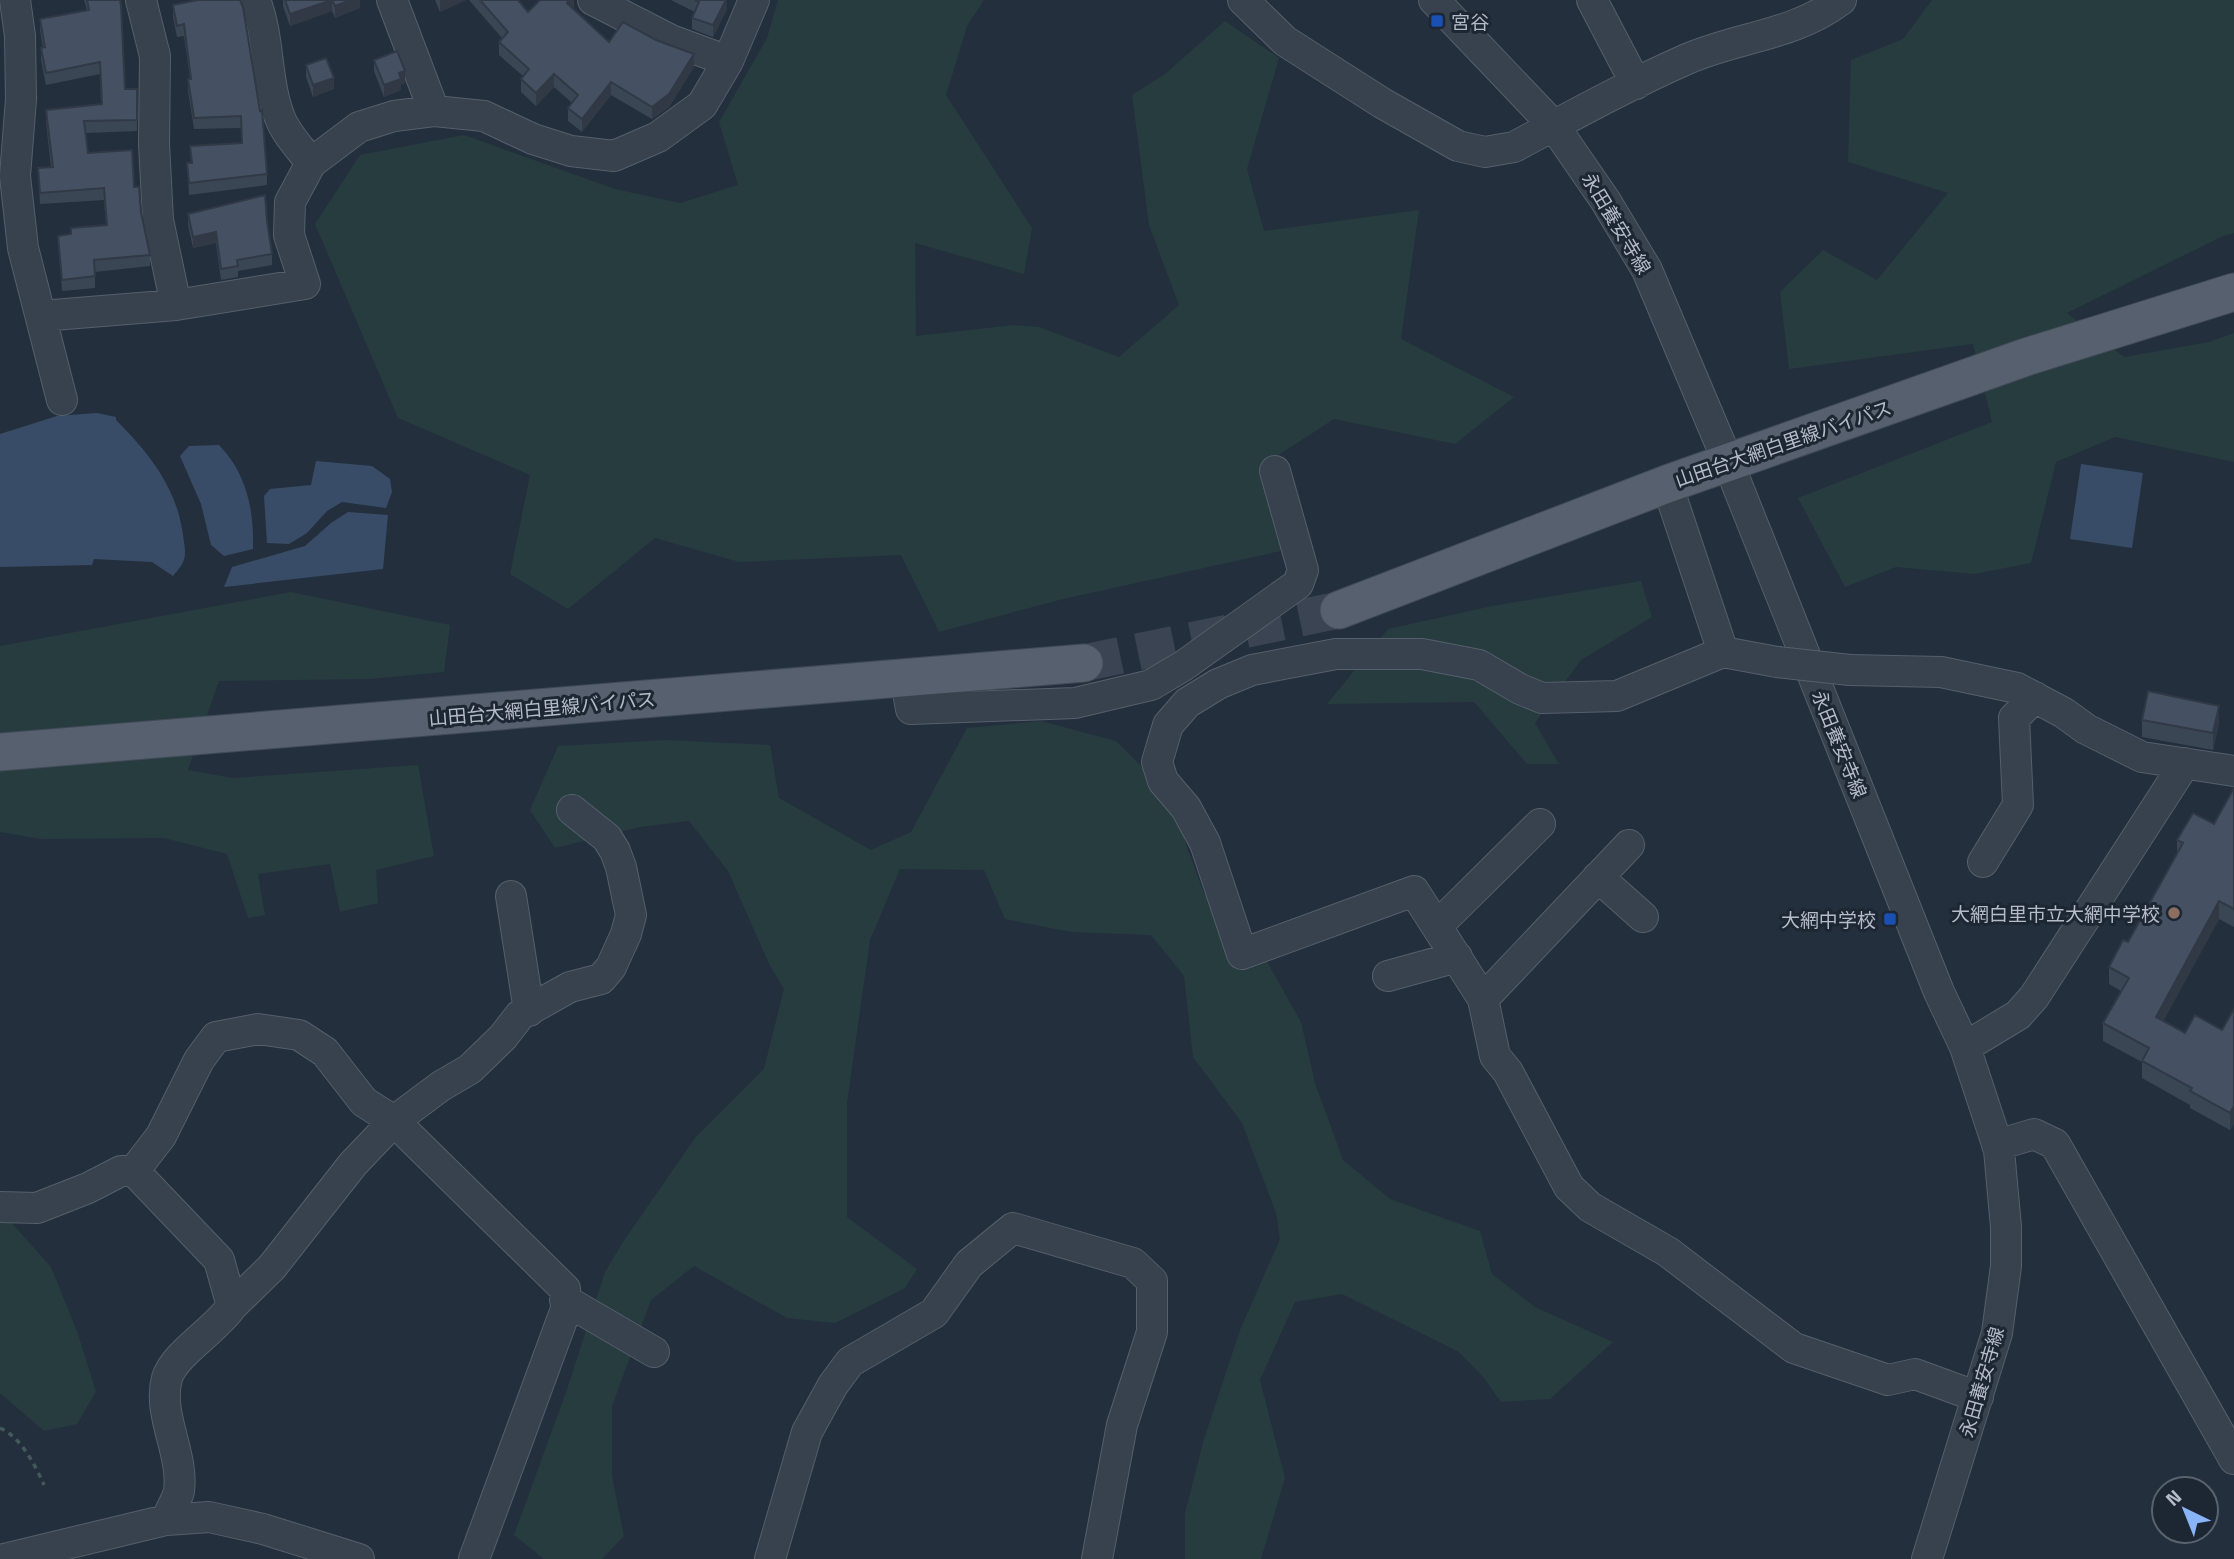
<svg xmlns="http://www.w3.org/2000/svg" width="2234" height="1559" font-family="'Titillium Web','Noto Sans JP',sans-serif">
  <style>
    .green { fill: #263c3f }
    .water { fill: #394c67 }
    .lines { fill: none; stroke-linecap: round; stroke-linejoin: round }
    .major-tunnel { stroke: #3a4453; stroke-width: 37; stroke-dasharray: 37 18; stroke-linecap: butt }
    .minor-casing { stroke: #565f6c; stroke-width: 32 }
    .major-casing { stroke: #414a57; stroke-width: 39 }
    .path { stroke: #44595c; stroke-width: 3.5; stroke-dasharray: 5 5; stroke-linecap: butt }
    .minor { stroke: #38414e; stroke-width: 30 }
    .major { stroke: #56606e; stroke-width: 37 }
    .minor-bridge-casing { stroke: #565f6c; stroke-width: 32; stroke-linecap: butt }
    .minor-bridge { stroke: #38414e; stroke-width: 30 }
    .wall { fill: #3b4654 }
    .shaded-wall { fill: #303945 }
    .building { fill: #455162; stroke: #303945; stroke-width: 2 }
    .transit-dot { fill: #1a4fb4; stroke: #1d2633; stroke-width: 2.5 }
    .education-dot { fill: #8d6e63; stroke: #1d2633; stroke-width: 2.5 }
    .labels { text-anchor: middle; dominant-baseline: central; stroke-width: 6; stroke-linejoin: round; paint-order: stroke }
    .poi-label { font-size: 19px; fill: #b4bcc9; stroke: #1d2633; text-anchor: end }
    .street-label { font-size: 19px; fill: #b4bcc9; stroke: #1d2633 }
  </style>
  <rect width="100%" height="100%" fill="#242f3e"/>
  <path class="green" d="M778,0H984L967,26L946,95L1032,228L1024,274L915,243L916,336L1014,325L1039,327L1119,357L1179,305L1149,225L1132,95L1165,74L1225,21L1279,58L1247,169L1264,231L1419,210L1401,339L1514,397L1455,444L1334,419L1263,465L1285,550L1059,600L939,632L901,555L739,562L655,538L568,609L510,574L530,475L398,418L315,224L360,155L464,135L615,189L680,203L738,185L719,122L767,38Z
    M1932,0H2234V233L2223,236L2067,313L2124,357L2209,342L2234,333V462L2115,437L2056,462L2031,563L1974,574L1896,567L1845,587L1798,498L1992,422L1973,344L1789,369L1780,292L1823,250L1877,280L1948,193L1848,162L1851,60L1903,39Z
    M1641,581L1652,617L1581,660L1535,723L1559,764H1527L1474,702L1327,704L1388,629L1492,606Z
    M291,592L450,625L444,672L371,679L219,681L188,770L233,778L418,765L434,856L376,870L378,903L340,912L330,864L258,874L265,915L248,918L227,854L164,838L41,839L0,832V646Z
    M1041,721L1116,741L1177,802L1185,842L1204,893L1265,958L1301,1022L1315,1083L1343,1160L1390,1199L1480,1231L1492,1274L1535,1307L1613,1342L1550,1399L1501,1402L1484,1378L1459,1352L1342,1294L1295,1302L1260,1380L1285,1478L1261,1559H1185V1513L1204,1439L1240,1330L1280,1239L1276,1213L1242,1123L1193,1057L1184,976L1151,935L1071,932L1005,919L984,870L900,869L870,940L847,1103V1217L917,1269L905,1288L835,1323L787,1318L694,1266L651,1300L612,1406V1476L624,1536L602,1559H544L514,1535L566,1392L605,1272L623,1242L695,1138L764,1069L784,989L770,966L728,871L689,821L640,827L555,848L530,810L558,746L666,740L770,745L779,798L871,850L911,832L967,728Z
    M0,1210L51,1267L77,1331L96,1392L77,1424L44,1431L0,1393Z"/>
  <path class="water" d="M97,413L116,417V420C149,453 177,488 183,535C184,544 187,554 183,562C181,567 176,572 173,576L152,562L94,559L92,565L0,567V434L57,416Z
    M219,445C247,474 254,510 253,549L224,556L211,545L201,504L180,456L189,446Z
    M316,461L372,466L390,479L392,492L386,508L342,502L327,511L307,533L289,544L267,543L264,496L270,489L311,485Z
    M2081,464L2143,473L2132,548L2070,539Z
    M348,512L388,515L383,569L224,587L232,567L305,546L331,523Z"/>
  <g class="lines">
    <path class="major-tunnel" d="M1084,663L1339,610"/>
    <g class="minor-casing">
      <path id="minor" d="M15,0L20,36L21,99L15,176L23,248L62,400
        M141,0L155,56L154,144L158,220L176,305
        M255,0C270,37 265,80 280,118C286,134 301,149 311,163
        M392,0L434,111
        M593,0L671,40L728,61
        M1243,0L1285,41L1382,103L1458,146L1485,152L1514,147C1570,117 1628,85 1687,59C1740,36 1793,36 1841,0
        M1434,0L1554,126L1605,200L1647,270L1728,462L1939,992L1965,1047L1999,1150L2006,1227V1266L1997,1333L1927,1559
        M1592,0L1636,84
        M41,316L176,305L305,284L289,235L290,202L311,163L359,127L394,116L434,111L484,116L533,139L571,151L614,156L658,137L702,105L728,61L754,0
        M1667,484L1723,652
        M1777,662L1723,652L1617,696L1542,698L1520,689L1479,665L1422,654H1336L1252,670L1218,684L1187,703L1168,725L1157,762L1163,781L1186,808L1205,843L1242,954L1414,891L1483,999L1495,1056L1508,1072L1569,1187L1590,1207L1668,1252L1794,1348L1888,1380L1915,1374L1978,1397
        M1850,670L1941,672L2017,688L2064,713L2086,729L2142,757L2234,771
        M905,676L911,709L1075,703L1151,685L1183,666L1298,584L1303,570L1275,471
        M1983,862L2018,805L2014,718L2035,697
        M1598,877L1643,917
        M511,896L529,1011
        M1437,926L1540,824
        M1388,976L1457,957
        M1483,999L1629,845
        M1965,1047L2018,1015L2034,997L2185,763
        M1997,1145L2034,1134L2055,1144L2234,1459
        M0,1207L37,1208L88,1188L121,1171H134
        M565,1300L654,1352
        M232,1306L272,1267L353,1164L394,1121L441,1086L470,1069L503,1037L520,1015L570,987L601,979L611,967L626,934L631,915L621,867L615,851L607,838L572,810
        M166,1520C170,1511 177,1500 179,1491C184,1453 157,1415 167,1378C174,1354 217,1329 232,1306L219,1260L134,1171L161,1136L199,1060L216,1037L258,1029L299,1035L325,1052L364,1102L394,1121L565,1289L566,1309L474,1559
        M4,1559L166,1520L209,1517L263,1529L359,1559
        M770,1559L807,1432L833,1385L850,1362L934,1313L969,1264L1013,1228L1133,1263L1152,1281V1332L1122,1425L1097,1559"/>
    </g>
    <g class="major-casing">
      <path id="major" d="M1339,610L1667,484L2026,357L2234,292
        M0,752C362,725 723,690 1084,663"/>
    </g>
    <path class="path" d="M0,1428C21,1437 35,1465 44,1485"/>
    <use href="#minor" class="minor"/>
    <use href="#major" class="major"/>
    <g class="minor-bridge-casing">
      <path id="minor-bridge" d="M1777,662L1850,670"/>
    </g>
    <use href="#minor-bridge" class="minor-bridge"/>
  </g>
  <path class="wall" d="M84,0H120L125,89H137V131L86,133L88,153L134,187L141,212L150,255V266L95,272V288L62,291L58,236L71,234V228L106,225L104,200L40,204L38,168L51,167L46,122V110L101,104L100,74L46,85L41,60V48H43L40,30V19L87,11Z
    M198,0L267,174V185L189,195L187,163H191L190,146L241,143V128L194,129L188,91V79H190L184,36L177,37L173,17V5Z
    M283,0H360V8L335,18L332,11L290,26L283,6Z
    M435,0H466L440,12Z
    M469,0H518L528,12L574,0L573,9L609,42L694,67L669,107L652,119L611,95L582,132L568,121V108L572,103L554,87L536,106L521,92V79L523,76L499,55V42L502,38Z
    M671,0H727V9L713,37L692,29V18L695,12Z
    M374,60L405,83L401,84V90L384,97L374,71Z
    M306,65L334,89L313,97L306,77Z
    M188,214L267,221L272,254V265L238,271V277L221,280L216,243L193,248L188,225Z
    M2142,720L2219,723L2213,750L2142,737Z
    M2234,788V927L2219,919L2163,1021L2185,1033L2222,1030L2234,1009V1124L2230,1130L2190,1108V1105L2142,1078V1062L2103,1041V1023L2121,991L2109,984V967L2128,942L2177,853V840L2214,824Z"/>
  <path class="shaded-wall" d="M332,0V11L290,26V14Z
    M351,0H360V8L335,18V6Z
    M440,0H466L440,12Z
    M569,0H574V8L567,16V3Z
    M726,0H727V9L713,37V25Z
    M694,54V67L669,107L652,119V107Z
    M405,71V83L401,84V90L384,97V85L399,73Z
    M554,74V87L536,106V93Z
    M334,78V89L313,97V85Z
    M611,82V95L582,132V119Z
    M216,232V243L193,248V237Z
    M2219,706V723L2213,750V733Z
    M2219,901V919L2156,1035V1017Z
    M2234,1106V1124L2230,1130V1113Z"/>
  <path class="building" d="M87,0H120L121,6L125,89H137V120L84,121L88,153L132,150L134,187H139L141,212L150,255L94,260L95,276L62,280L58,236L71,234V228L107,225L104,188L40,193L38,168L53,167L46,110L102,104L100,62L46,73L41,48L45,47L40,19L89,10Z
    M198,0H240L243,7L260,111L262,110L267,174L189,183L187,163H192L190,146L242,143L241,116L194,118L188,79H191L184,24L177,26L173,5Z
    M285,0H332L290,14Z
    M332,0H351L335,6Z
    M480,0H518L528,12L540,0H569L567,3L609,42L623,22L656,40L694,54L669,94L652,107L611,82L582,119L568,108L578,95L554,74L536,93L521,79L529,69L499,42L508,32Z
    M695,0H726L713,25L692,18L699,2Z
    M397,51L405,71L399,73L401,79L384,85L374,60Z
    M326,58L334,78L313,85L306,65Z
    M265,195L267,221L272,254L237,260L238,266L221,269L216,232L193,237L188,214Z
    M2148,691L2219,706L2213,733L2142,720Z
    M2234,788V909L2219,901L2156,1017L2185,1033L2195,1015L2222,1030L2234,1009V1106L2230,1113L2190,1091L2192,1088L2142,1061L2149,1048L2103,1023L2129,978L2109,967L2123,940L2128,942L2183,843L2177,840L2193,813L2214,824Z"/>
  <g class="transit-dot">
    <rect x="1430" y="14" width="14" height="14" rx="3.5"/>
    <rect x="1883" y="912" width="14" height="14" rx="3.5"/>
  </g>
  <circle class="education-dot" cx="2174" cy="913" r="7"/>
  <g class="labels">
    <g class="poi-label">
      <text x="1451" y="21" text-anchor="start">宮谷</text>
      <text x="2160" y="913">大網白里市立大網中学校</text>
      <text x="1876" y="919">大網中学校</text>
    </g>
    <g class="street-label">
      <text transform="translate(1617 223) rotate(59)">永田養安寺線</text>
      <text transform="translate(1783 443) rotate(-19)">山田台大網白里線バイパス</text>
      <text transform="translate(542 708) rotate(-5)">山田台大網白里線バイパス</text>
      <text transform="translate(1840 744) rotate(68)">永田養安寺線</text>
      <text transform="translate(1981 1382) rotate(-74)">永田養安寺線</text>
    </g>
  </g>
  <g transform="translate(2185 1510) rotate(317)"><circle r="33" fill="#1d2633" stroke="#59626f" stroke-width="2"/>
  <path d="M0-5L12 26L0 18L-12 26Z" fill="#8ab4f8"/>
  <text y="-10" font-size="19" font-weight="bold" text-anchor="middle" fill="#b4bcc9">N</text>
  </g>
</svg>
